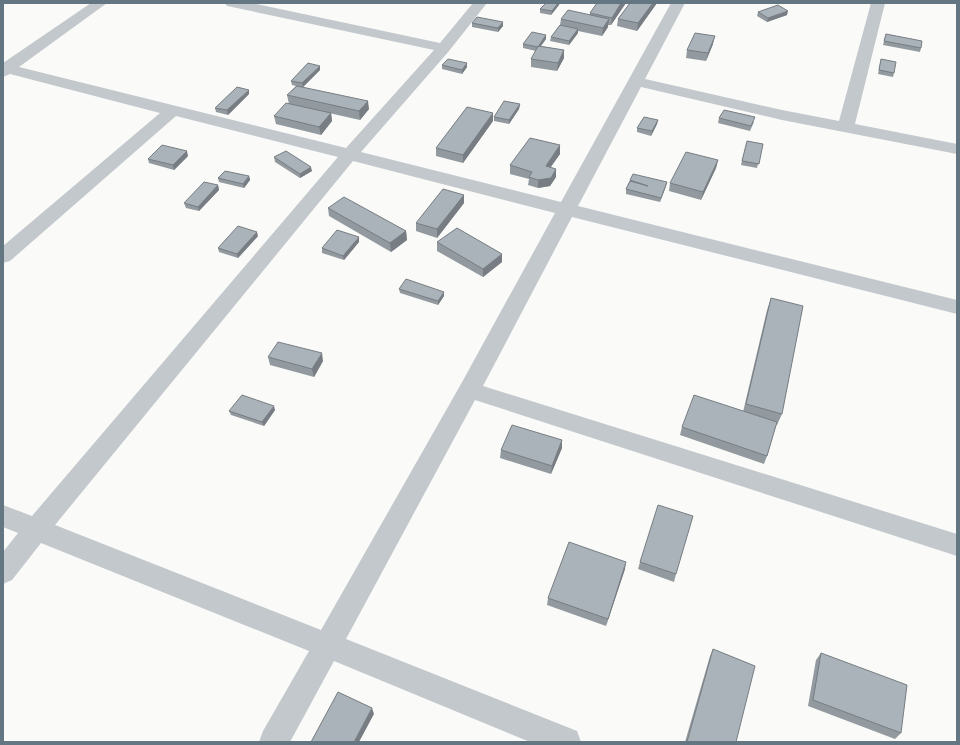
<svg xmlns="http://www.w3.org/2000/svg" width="960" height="745" font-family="'Sofia Sans Condensed',sans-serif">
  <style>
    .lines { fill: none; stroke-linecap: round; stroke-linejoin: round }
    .minor { fill: #c3c8cc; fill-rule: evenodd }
    .wall { fill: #929a9f }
    .shaded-wall { fill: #777d82 }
    .building { fill: #aab3b9; stroke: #777d82 }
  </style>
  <rect width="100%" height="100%" fill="#fafaf8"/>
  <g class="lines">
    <path class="minor" d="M91,3H107L19,67L346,148L434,50L232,7L227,6L225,3H252L440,43L473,3H487L449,51L361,152L561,202L671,3H685L645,79L782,110L839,121L871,3H885L855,124L957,144V154L782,120L641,87L578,206L957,300V314L572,217L483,386L957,534V556L475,400L346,639L577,731L581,742H530L334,661L290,742H259L263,731L309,651L41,543L12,580L3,584V552L18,533L3,527V505L32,516L338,157L176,116L10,261L3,263V246L160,113L10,74L3,77V63ZM353,161L555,213L461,384L321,630L55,525Z"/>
  </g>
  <path class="wall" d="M597,3H626L611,25H608V27L602,36L578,31V33L569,45L550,41L551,37L560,25L561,19L590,15V13Z
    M630,3H657L637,31L617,26L618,19Z
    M559,5L551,15L540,13V9Z
    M758,12L787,15L767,22L757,16Z
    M472,23L503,26L498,32L472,27Z
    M886,34L921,48L920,52L883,45Z
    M546,35V39L541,46L564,50V58L557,71L531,67V59L536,51L523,48V44Z
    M713,44L706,61L686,58L687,50Z
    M881,59L894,73L893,77L878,74L880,63Z
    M442,65L467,67L462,74L442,69Z
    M320,70L303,87L369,109L360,120L289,104L287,95L296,86L292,85L291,81Z
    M249,94L228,115L216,112L215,108Z
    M520,104L519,109L509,124L494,121V117Z
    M331,113L332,121L321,135L276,124L274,116Z
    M719,118L754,122L750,131L718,123Z
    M658,120L657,124L651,136L637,132V128Z
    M493,121L463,163L436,156V148Z
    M747,141L763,144L757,168L741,165Z
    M560,145V154L550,167L556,177L550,186L538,188L528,185L529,179L510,174V165Z
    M188,156L174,170L149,163L148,159Z
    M274,157L312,171L300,178L275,162Z
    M718,160L716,168L701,200L669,191L670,183Z
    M249,176L250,180L244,188L219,182L218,178Z
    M630,180L666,186L660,202L626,194V189Z
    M218,185L219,190L199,211L186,208L184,203Z
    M464,195V203L437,238L416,231V223Z
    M328,208L406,231L407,240L391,252L329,216Z
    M258,236L238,258L219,252L218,248Z
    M359,242L344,260L322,253V248Z
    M437,242L502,254V262L483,277L437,251Z
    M399,289L444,296L438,305L400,293Z
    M771,298L782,414L777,425H776L767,456L764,464L680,435L682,427L743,412L767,310Z
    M268,357L323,361L314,377L270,365Z
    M275,410L264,426L231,415L229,411Z
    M562,440V448L551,474L500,458L501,450Z
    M640,562L676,574L674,582L638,569Z
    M625,569L606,626L547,605L548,598Z
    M713,649L736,742H685L710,656Z
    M821,653L901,733L895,739L808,706L816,660Z"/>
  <path class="shaded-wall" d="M558,3H560L559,5L551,15L552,11Z
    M621,3H626L611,25L612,18Z
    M653,3H657L637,31L638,23Z
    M788,11L787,15L767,22L768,18Z
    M609,19L608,27L602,36L603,28Z
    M503,22V26L498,32V28Z
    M578,29V33L569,45V41Z
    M546,35V39L537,51L538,47Z
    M715,36L713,44L706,61L708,53Z
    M564,50V58L557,71L558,63Z
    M467,63V67L462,74V70Z
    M320,66V70L303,87L302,83Z
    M249,90V94L228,115L227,110Z
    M368,101L369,109L360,120L359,111Z
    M520,104L519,109L509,124V120Z
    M331,113L332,121L321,135L319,127Z
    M493,113V121L463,163V155Z
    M658,120L657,124L651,136L652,131Z
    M560,145V154L546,174V166Z
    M187,151L188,156L174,170L173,165Z
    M718,160L716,168L701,200L703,192Z
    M311,167L312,171L300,178V174Z
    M556,169V177L550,186L538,188V180Z
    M249,176L250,180L244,188L243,184Z
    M667,182L666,186L660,202L661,198Z
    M218,185L219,190L199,211L198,207Z
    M464,195V203L437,238V229Z
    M406,231L407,240L391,252L390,243Z
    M257,232L258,236L238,258L237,254Z
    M359,237V242L344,260L343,256Z
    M502,254V262L483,277V269Z
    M444,292V296L438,305V301Z
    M322,353L323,361L314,377L312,369Z
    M274,406L275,410L264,426L262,422Z
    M562,440V448L551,474L552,466Z
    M626,562L625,569L606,626L608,619Z
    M372,708L374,714L359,742H354Z"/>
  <path class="building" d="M546,3H558L552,11L540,9Z
    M597,3H621L612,18L590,13Z
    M630,3H653L638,23L618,19Z
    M778,5L788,11L768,18L758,12Z
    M568,10L609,19L603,28L561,19Z
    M477,17L503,22L498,28L472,23Z
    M560,25L578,29L569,41L551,37Z
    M532,32L546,35L538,47L523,44Z
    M695,33L715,36L708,53L687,50Z
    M886,34L922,41L921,48L884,41Z
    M538,46L564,50L558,63L531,59Z
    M448,59L467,63L462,70L442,65Z
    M881,59L896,62L894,73L879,70Z
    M308,63L320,66L302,83L291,81Z
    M297,86L368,101L359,111L287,95Z
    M237,87L249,90L227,110L215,108Z
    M504,101L520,104L509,120L494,117Z
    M286,103L331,113L319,127L274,116Z
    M467,107L493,113L463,155L436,148Z
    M724,110L755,117L751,126L719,118Z
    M644,117L658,120L652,131L637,128Z
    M530,138L560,145L546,166L556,169L551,178L538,180L529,177L532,172L510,165Z
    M747,141L763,144L759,164L742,161Z
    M162,145L187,151L173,165L148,159Z
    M286,151L311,167L300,174L274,157Z
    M686,152L718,160L703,192L670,183Z
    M225,171L249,176L243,184L218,178Z
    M633,174L667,182L661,198L626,189L630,181L648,186L630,180Z
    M204,182L218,185L198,207L184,203Z
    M443,189L464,195L437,229L416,223Z
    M344,197L406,231L390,243L328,208Z
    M238,226L257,232L237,254L218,248Z
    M457,228L502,254L483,269L437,242Z
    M337,230L359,237L343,256L322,248Z
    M406,279L444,292L438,301L399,289Z
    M771,298L803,306L782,414L746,404Z
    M278,342L322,353L312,369L268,357Z
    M242,395L274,406L262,422L229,411Z
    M694,395L777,422L767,456L682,427Z
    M512,425L562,440L552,466L501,450Z
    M658,505L693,516L676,574L640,562Z
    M569,542L626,562L608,619L548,598Z
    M713,649L755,666L736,742H687Z
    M821,653L907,685L901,733L813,700Z
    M338,692L372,708L354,742H311Z"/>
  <rect width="960" height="745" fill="none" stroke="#657683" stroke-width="8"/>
</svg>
